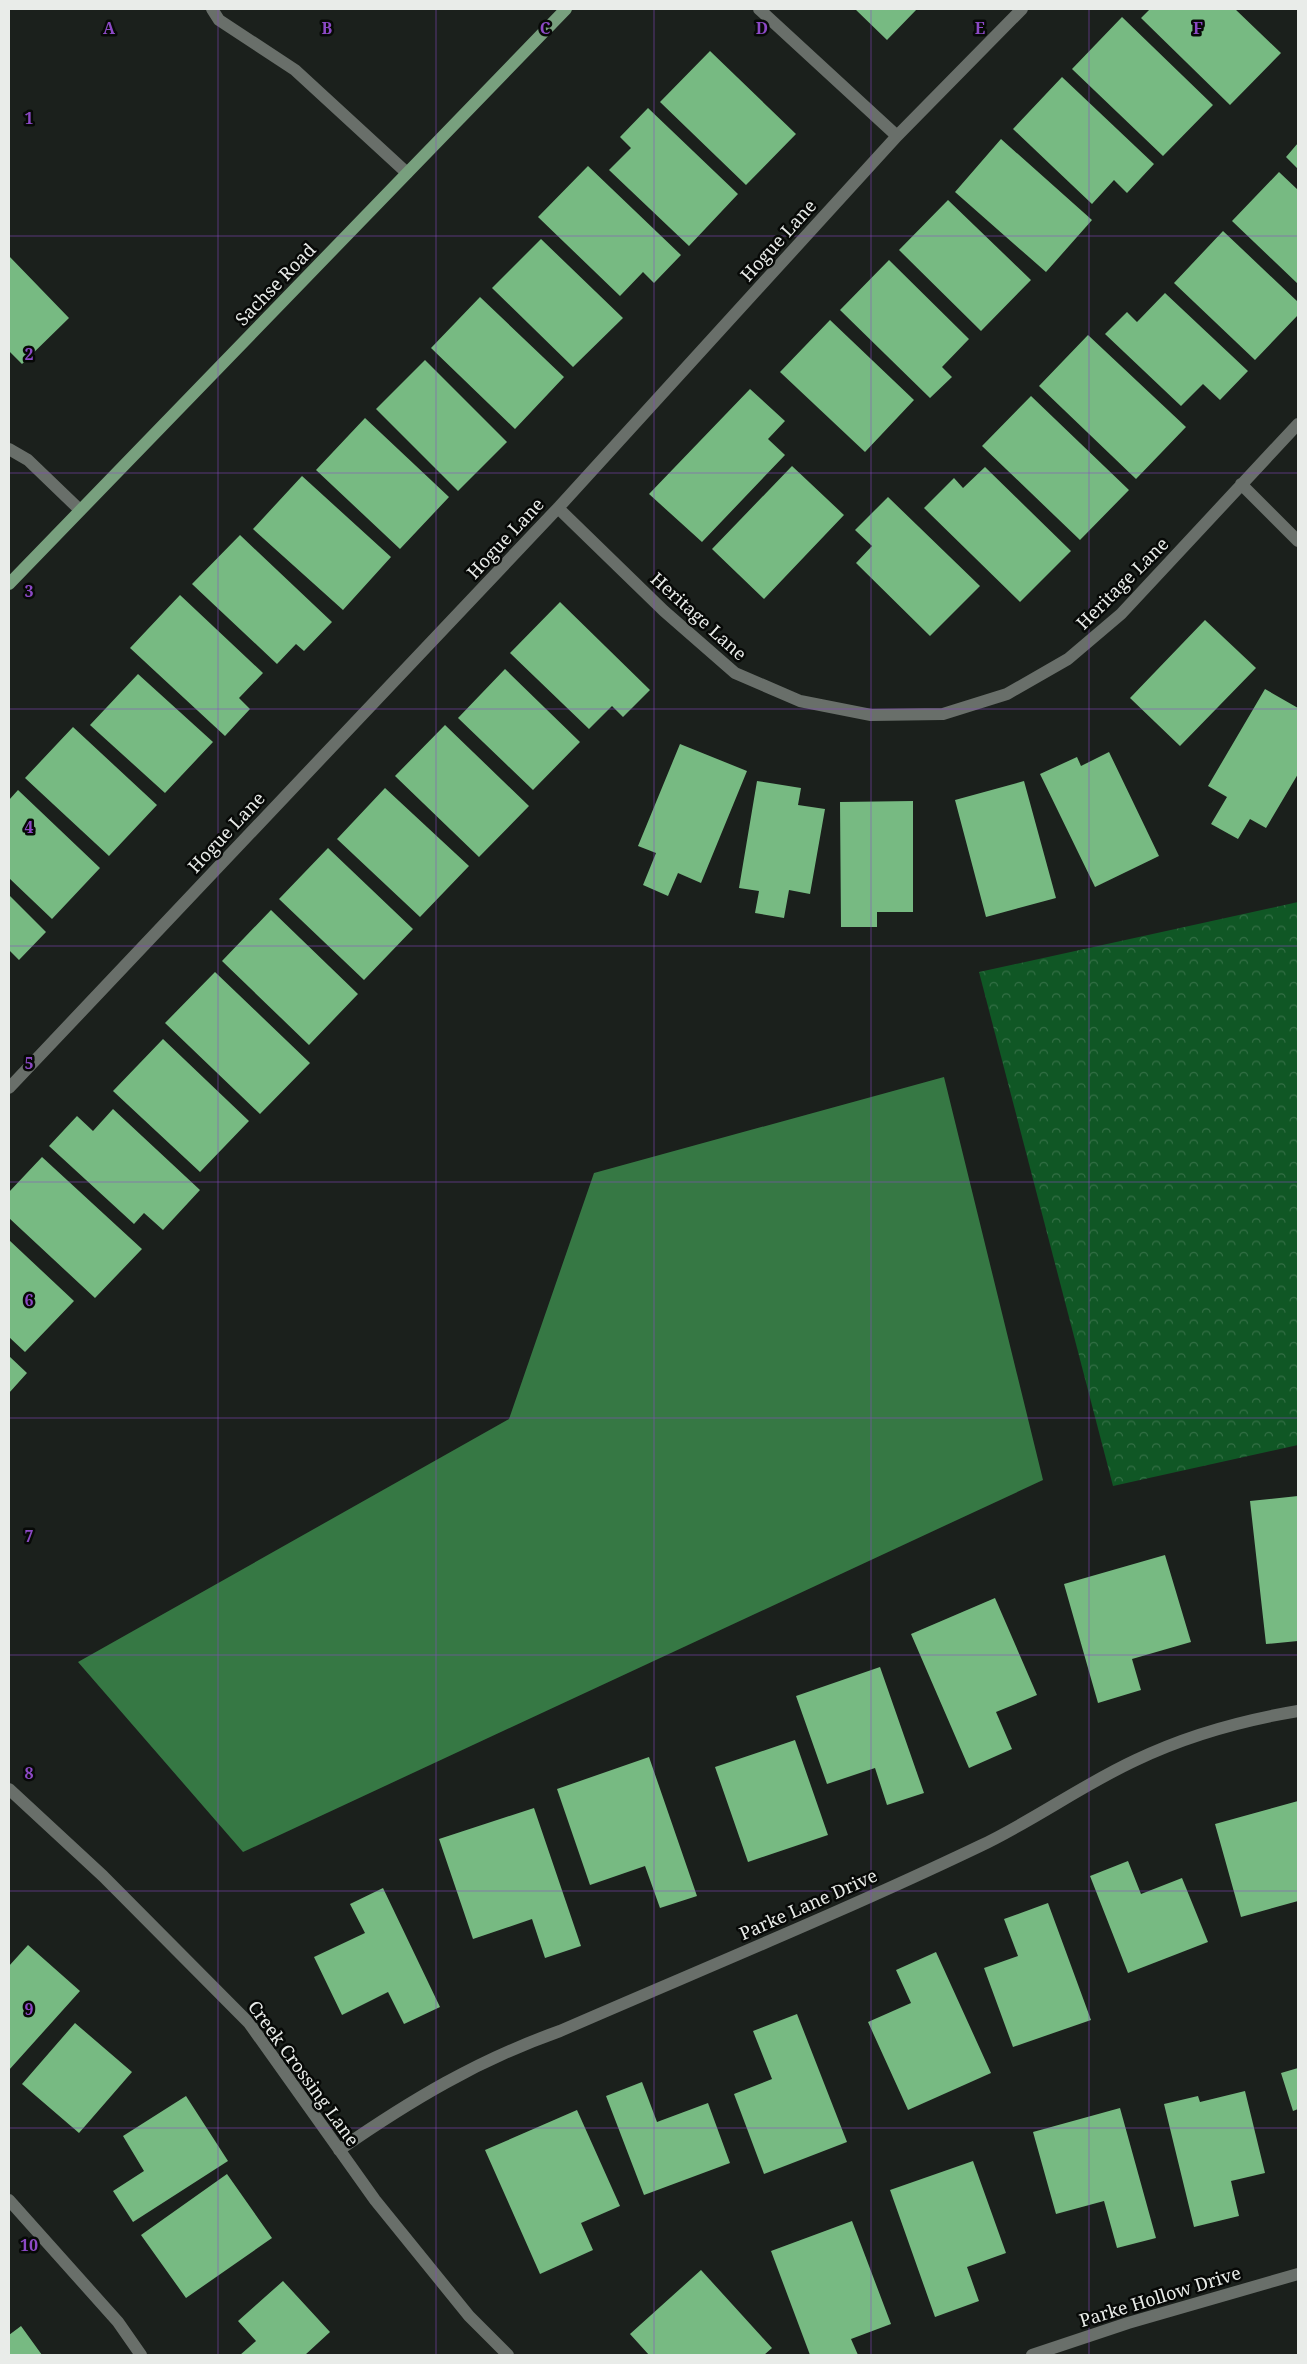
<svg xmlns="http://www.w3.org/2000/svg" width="1307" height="2364" font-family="'Noto Serif',serif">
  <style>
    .forest { fill: url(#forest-crowns) }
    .water { fill: #367844 }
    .building { fill: #77ba82 }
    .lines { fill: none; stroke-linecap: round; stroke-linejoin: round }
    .minor { stroke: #696f6a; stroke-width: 12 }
    .major { stroke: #78a07e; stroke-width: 12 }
    .grid { fill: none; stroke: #8c49c5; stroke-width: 1; stroke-opacity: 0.55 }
    .labels { text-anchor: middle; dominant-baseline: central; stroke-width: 5; stroke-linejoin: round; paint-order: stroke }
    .street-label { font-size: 18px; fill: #e9ece9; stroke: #070907 }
    .grid-label { font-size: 16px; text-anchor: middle; font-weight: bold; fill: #8c49c5; stroke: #070907; stroke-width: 5; stroke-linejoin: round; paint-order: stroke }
  </style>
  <defs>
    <pattern id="forest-crowns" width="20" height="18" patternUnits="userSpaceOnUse" patternTransform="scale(1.25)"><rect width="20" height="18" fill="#105725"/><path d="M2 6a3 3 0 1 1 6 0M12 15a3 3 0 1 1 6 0" fill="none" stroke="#336f45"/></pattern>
  </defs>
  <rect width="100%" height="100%" fill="#1b201c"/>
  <path class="forest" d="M1298,902V1445L1113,1486L979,972Z"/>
  <path class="water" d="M944,1077L1043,1480L243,1852L78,1662L509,1419L594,1173Z"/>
  <path class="building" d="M855,9H917L887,40Z
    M1150,9H1235L1281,53L1230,105L1141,18Z
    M1122,17L1213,105L1163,156L1072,69Z
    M710,51L796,134L746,185L660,102Z
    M1062,77L1154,164L1127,193L1114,180L1092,204L1013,129Z
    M648,108L738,194L689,246L609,170L631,148L620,137Z
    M1001,139L1092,220L1046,272L955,192Z
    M1298,143V169L1286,157Z
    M588,166L681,255L654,283L643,272L620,296L538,217Z
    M1279,172L1298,190V284L1232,221Z
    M948,200L1031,280L981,331L899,250Z
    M1223,231L1298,302V315L1255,360L1174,283Z
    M541,239L623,318L573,367L492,288Z
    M9,256L69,318L22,364L9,351Z
    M889,260L969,339L942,367L952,377L930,398L840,310Z
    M1165,293L1248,371L1220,400L1203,384L1181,406L1105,334L1127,312L1137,322Z
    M480,297L564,377L515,429L431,348Z
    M830,320L914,400L865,452L780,372Z
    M1088,335L1186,427L1136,479L1039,386Z
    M425,360L507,442L458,491L376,409Z
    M750,389L785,421L768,439L785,455L702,542L649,494Z
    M1031,396L1129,490L1080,540L982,446Z
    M365,418L449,497L400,549L316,470Z
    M792,466L844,515L764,599L712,549Z
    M985,467L1071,551L1020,602L924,508L954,478L963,488Z
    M302,476L391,557L343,610L253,529Z
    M888,497L980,586L930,636L856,563L872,546L855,530Z
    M240,535L332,622L304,651L296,644L277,664L192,584Z
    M180,595L263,673L239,698L250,709L225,736L130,648Z
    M560,602L650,690L623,717L612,706L589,729L510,653Z
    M1205,620L1256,668L1180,746L1130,698Z
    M505,669L580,742L533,790L458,718Z
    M138,674L213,742L165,793L90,725Z
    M1265,689L1298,708V774L1266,828L1250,819L1238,839L1211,824L1227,797L1208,786Z
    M445,725L529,806L479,857L395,776Z
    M73,727L157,805L109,856L25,778Z
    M680,744L747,771L701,883L678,873L668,896L643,885L656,853L638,846Z
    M1109,752L1159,856L1095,887L1040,774L1077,757L1081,766Z
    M757,781L801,788L798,805L825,809L810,894L789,890L784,918L755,913L759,891L739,888Z
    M1024,781L1056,898L986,917L955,800Z
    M385,788L469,866L420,917L337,839Z
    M18,790L100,868L52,919L9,878V800Z
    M913,801V912H877V927H841L840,802Z
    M328,848L413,929L364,980L279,899Z
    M9,895L46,932L19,960L9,950Z
    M271,910L358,994L309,1045L222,961Z
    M215,972L310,1063L260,1114L165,1023Z
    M163,1039L249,1121L200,1172L113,1091Z
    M113,1109L200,1190L163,1230L144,1213L134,1224L49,1146L77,1116L93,1131Z
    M42,1157L142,1249L95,1298L9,1218V1192Z
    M9,1240L74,1301L25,1352L9,1337Z
    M9,1356L27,1373L9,1393Z
    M1298,1496V1641L1266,1644L1250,1501Z
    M1165,1555L1191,1642L1132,1659L1141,1690L1098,1703L1064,1584Z
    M995,1598L1037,1695L996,1712L1012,1749L969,1768L911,1634Z
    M880,1667L924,1793L887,1805L875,1768L827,1784L796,1696Z
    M795,1740L828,1835L748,1862L715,1767Z
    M649,1757L697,1896L660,1908L645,1866L590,1885L557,1789Z
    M1298,1801V1901L1241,1917L1215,1824Z
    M534,1808L581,1946L545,1958L532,1919L473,1939L439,1839Z
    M1128,1861L1141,1894L1182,1878L1208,1942L1128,1973L1090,1876Z
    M383,1888L440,2007L404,2024L388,1992L342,2015L314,1957L365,1933L350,1904Z
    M1048,1903L1091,2020L1013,2047L984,1968L1018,1956L1004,1919Z
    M28,1945L80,1991L9,2070V1966Z
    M936,1952L991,2073L908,2110L868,2022L911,2003L896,1970Z
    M797,2014L847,2142L764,2174L734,2094L772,2079L753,2031Z
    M75,2023L132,2072L79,2133L22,2084Z
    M1298,2068V2109L1293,2111L1281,2073Z
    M642,2082L657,2122L708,2103L730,2163L644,2195L606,2096Z
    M1245,2091L1265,2173L1231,2181L1239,2216L1194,2227L1164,2104L1198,2096L1200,2102Z
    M186,2096L228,2161L133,2222L113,2191L144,2171L123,2136Z
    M1120,2108L1156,2238L1117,2248L1104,2201L1056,2214L1033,2132Z
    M577,2110L620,2206L581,2223L593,2250L540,2274L485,2150Z
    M973,2161L1006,2253L967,2267L979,2301L935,2317L890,2190Z
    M227,2174L272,2238L186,2298L141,2235Z
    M852,2221L891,2324L851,2339L858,2355H810L771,2251Z
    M701,2270L772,2348L764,2355H649L630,2334Z
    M283,2281L330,2332L305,2355H240L256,2341L238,2321Z
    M21,2326L42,2355H9V2335Z"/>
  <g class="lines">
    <path class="minor" d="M212,9L219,20L295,70L407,173
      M759,9L897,136
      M9,449L28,460L80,510
      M1241,484L1298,541
      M558,508L664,611L735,673L800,701L871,715L943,714L1007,694L1068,659L1121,614L1298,424
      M9,1088L558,508L897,136L1022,9
      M9,1789L103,1876L249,2023L375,2200L469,2316L508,2355
      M339,2150C411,2100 478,2060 560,2031C700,1970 842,1912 980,1846C1033,1821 1082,1785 1136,1760C1186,1736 1244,1720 1298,1711
      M9,2200L118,2322L141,2355
      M1032,2355L1128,2323L1298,2274"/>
    <path class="major" d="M9,584L566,9"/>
  </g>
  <path class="grid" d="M218,9V2355M436,9V2355M654,9V2355M871,9V2355M1089,9V2355M9,236H1298M9,473H1298M9,709H1298M9,946H1298M9,1182H1298M9,1418H1298M9,1655H1298M9,1891H1298M9,2128H1298"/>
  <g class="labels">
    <g class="street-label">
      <text transform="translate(778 240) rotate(-48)">Hogue Lane</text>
      <text transform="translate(275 284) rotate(-46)">Sachse Road</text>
      <text transform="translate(505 538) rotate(-47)">Hogue Lane</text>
      <text transform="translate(1122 583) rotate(-45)">Heritage Lane</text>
      <text transform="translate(699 616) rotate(42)">Heritage Lane</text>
      <text transform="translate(226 832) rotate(-47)">Hogue Lane</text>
      <text transform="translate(808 1904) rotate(-24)">Parke Lane Drive</text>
      <text transform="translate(304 2073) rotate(54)">Creek Crossing Lane</text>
      <text transform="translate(1160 2296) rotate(-17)">Parke Hollow Drive</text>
    </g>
  </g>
  <g class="grid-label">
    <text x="109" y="34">A</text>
    <text x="327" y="34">B</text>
    <text x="545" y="34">C</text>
    <text x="762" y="34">D</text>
    <text x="980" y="34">E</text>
    <text x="1198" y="34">F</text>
    <text x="29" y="124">1</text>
    <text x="29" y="360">2</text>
    <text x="29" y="597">3</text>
    <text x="29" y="833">4</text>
    <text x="29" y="1069">5</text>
    <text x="29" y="1306">6</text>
    <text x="29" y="1542">7</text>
    <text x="29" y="1779">8</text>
    <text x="29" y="2015">9</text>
    <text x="29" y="2251">10</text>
  </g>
  <rect width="1307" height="2364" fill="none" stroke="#e9ece9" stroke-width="20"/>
</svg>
